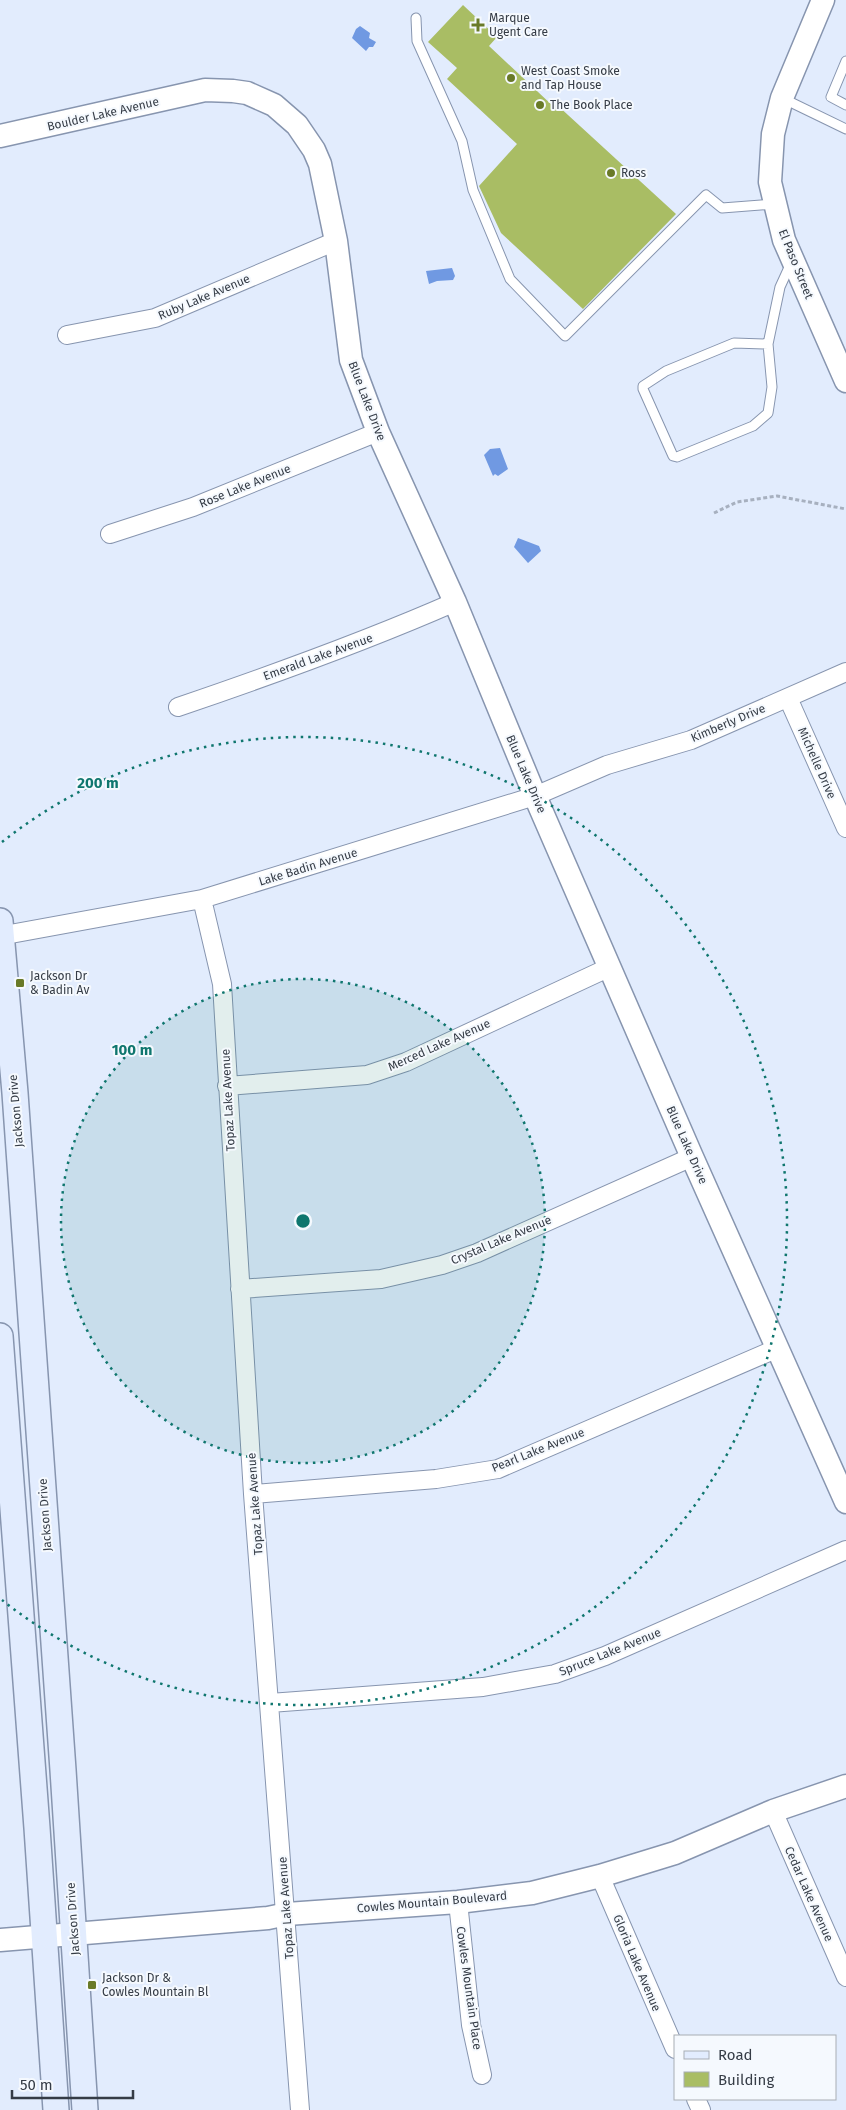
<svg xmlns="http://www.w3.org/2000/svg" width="846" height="2110" font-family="'Fira Sans',sans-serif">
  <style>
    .water { fill: #7099e2 }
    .building { fill: #a9bd64 }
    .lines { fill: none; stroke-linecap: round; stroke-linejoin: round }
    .service-casing { stroke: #8795af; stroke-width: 11 }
    .minor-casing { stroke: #8795af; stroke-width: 20 }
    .tertiary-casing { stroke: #8795af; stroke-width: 25 }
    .secondary-casing { stroke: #8795af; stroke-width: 28 }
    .path { stroke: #a7b0bf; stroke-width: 3; stroke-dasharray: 4 2.5; stroke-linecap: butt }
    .service { stroke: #fff; stroke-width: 9 }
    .minor { stroke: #fff; stroke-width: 18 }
    .tertiary { stroke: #fff; stroke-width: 22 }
    .secondary { stroke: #e2ecfe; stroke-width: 25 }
    .ring { fill: none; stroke: #0f766e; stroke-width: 2.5; stroke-dasharray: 2.5 5 }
    .poi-dot { fill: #697a28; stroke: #f5f9fe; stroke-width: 2 }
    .labels { text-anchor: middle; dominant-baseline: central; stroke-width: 4; stroke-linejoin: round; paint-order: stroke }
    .poi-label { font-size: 12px; fill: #353c46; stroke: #f5f9fe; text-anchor: start }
    .street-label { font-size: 12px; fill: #353c46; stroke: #f5f9fe }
    .centre { fill: #0f766e; stroke: #f5f9fe; stroke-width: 2.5 }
    .ring-label { font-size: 15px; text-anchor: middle; font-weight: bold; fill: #0f766e; stroke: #f5f9fe; stroke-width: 4; stroke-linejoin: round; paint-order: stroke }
  </style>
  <rect width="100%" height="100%" fill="#e2ecfd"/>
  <path class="water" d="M360,26L370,33L369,38L376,42L373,47H369L366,51L352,38L356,29Z
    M452,268L455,276L453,280L437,281L429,284L426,271Z
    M500,448L508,469L498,476L495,474L493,476L484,455L490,449Z
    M518,538L539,546L541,551L528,563L514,547Z"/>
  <path class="building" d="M463,5L497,37L489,46L554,107L556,104L676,214L583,309L501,233L479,186L517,144L447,79L457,68L428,42Z"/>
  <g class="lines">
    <g class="service-casing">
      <path id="service" d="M416,18L417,41L462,141L473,190L510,279L565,336L706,195L722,208L774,204
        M846,61L831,97L846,105
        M782,98L846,129
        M768,344L734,343L666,371L643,386V389L673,456L677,457L753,426L768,413L772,387L768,344L780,287L791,263"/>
    </g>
    <g class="minor-casing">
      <path id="minor" d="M67,335L155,318L336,241
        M110,534L193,507L378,432
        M788,698L846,828
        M178,707C272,675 364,642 455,602
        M202,899L222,984L253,1494L300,2110
        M0,936L202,899L535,796L607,765L691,740L846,672
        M227,1086L367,1075L406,1062L610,967
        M240,1289L381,1279L442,1265L477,1253L692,1157
        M253,1494L436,1479L498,1469L778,1348
        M270,1703L483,1687L555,1674L605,1656L846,1550
        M773,1811L846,1977
        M600,1876L675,2049
        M458,1902L471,2025L482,2075
        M696,2099L701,2110"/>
    </g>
    <g class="tertiary-casing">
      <path id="tertiary" d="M823,0L782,98L773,134L770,182L784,240L846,381
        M0,136L205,90L233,91L247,93L274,105L297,125L314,150L320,164L336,241L351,360L378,432L455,602L535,796L692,1157L846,1502
        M0,1940L268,1918L287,1914L458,1902L532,1893L600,1876L675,1853L773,1811L846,1786"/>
    </g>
    <g class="secondary-casing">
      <path id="secondary" d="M0,921L15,1093L63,1770L85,2110
        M0,1336L37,1828L56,2110"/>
    </g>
    <path class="path" d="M714,513L737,502L777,496L846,509"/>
    <use href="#service" class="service"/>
    <use href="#minor" class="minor"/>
    <use href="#tertiary" class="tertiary"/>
    <use href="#secondary" class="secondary"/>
  </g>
  <circle cx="303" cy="1221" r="242" fill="#0f766e" fill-opacity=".12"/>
  <g class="ring">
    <circle cx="303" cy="1221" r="242"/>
    <path d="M2 842A484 484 0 1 1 2 1600"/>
  </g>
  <g class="poi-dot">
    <path d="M475.5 17.5h5v5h5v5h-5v5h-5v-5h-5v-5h5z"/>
    <circle cx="511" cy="78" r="5"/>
    <circle cx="540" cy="105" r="5"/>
    <circle cx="611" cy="173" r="5"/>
    <rect x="15" y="978" width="10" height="10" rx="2.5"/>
    <rect x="87" y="1980" width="10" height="10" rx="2.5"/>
  </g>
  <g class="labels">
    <g class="poi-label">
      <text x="489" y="18">Marque<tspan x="489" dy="14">Ugent Care</tspan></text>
      <text x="521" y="71">West Coast Smoke<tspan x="521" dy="14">and Tap House</tspan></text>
      <text x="550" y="105">The Book Place</text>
      <text x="621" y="173">Ross</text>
      <text x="30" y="976">Jackson Dr<tspan x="30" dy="14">&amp; Badin Av</tspan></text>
      <text x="102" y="1978">Jackson Dr &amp;<tspan x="102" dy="14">Cowles Mountain Bl</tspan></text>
    </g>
    <g class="street-label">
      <text transform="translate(103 114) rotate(-13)">Boulder Lake Avenue</text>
      <text transform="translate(796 264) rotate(68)">El Paso Street</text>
      <text transform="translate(204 297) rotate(-23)">Ruby Lake Avenue</text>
      <text transform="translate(367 401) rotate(69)">Blue Lake Drive</text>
      <text transform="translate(245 486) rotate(-22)">Rose Lake Avenue</text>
      <text transform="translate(318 657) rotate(-20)">Emerald Lake Avenue</text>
      <text transform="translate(728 723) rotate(-23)">Kimberly Drive</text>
      <text transform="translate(817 763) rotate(66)">Michelle Drive</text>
      <text transform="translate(526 774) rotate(67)">Blue Lake Drive</text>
      <text transform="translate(308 867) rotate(-17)">Lake Badin Avenue</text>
      <text transform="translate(439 1045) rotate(-24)">Merced Lake Avenue</text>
      <text transform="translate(228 1100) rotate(-93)">Topaz Lake Avenue</text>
      <text transform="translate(16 1111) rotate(-95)">Jackson Drive</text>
      <text transform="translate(687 1145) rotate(66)">Blue Lake Drive</text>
      <text transform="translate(501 1240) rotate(-23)">Crystal Lake Avenue</text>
      <text transform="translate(538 1450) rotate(-22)">Pearl Lake Avenue</text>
      <text transform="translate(255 1504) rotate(-94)">Topaz Lake Avenue</text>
      <text transform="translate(45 1515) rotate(-94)">Jackson Drive</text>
      <text transform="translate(610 1652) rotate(-22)">Spruce Lake Avenue</text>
      <text transform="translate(809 1894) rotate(66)">Cedar Lake Avenue</text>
      <text transform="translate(432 1902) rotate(-5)">Cowles Mountain Boulevard</text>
      <text transform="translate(286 1908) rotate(-94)">Topaz Lake Avenue</text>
      <text transform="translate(73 1919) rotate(-94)">Jackson Drive</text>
      <text transform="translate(637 1963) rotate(67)">Gloria Lake Avenue</text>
      <text transform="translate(469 1988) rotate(82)">Cowles Mountain Place</text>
    </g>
  </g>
  <circle cx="303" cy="1221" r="8" class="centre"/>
  <g class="ring-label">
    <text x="98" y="788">200 m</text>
    <text x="132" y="1055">100 m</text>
  </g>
  <rect x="674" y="2035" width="162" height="65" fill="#f5f9fe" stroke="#a8adb4"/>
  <rect x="684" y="2051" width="25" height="8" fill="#e2ecfe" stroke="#a8adb4"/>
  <text x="718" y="2060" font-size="15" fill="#353c46">Road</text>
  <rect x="684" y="2072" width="25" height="15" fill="#a9bd64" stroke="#a8adb4"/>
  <text x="718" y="2085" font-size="15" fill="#353c46">Building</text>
  <path d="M12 2090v8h121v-8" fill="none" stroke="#353c46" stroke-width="2.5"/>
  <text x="20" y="2090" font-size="15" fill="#353c46" stroke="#f5f9fe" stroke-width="4" paint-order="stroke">50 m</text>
</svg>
